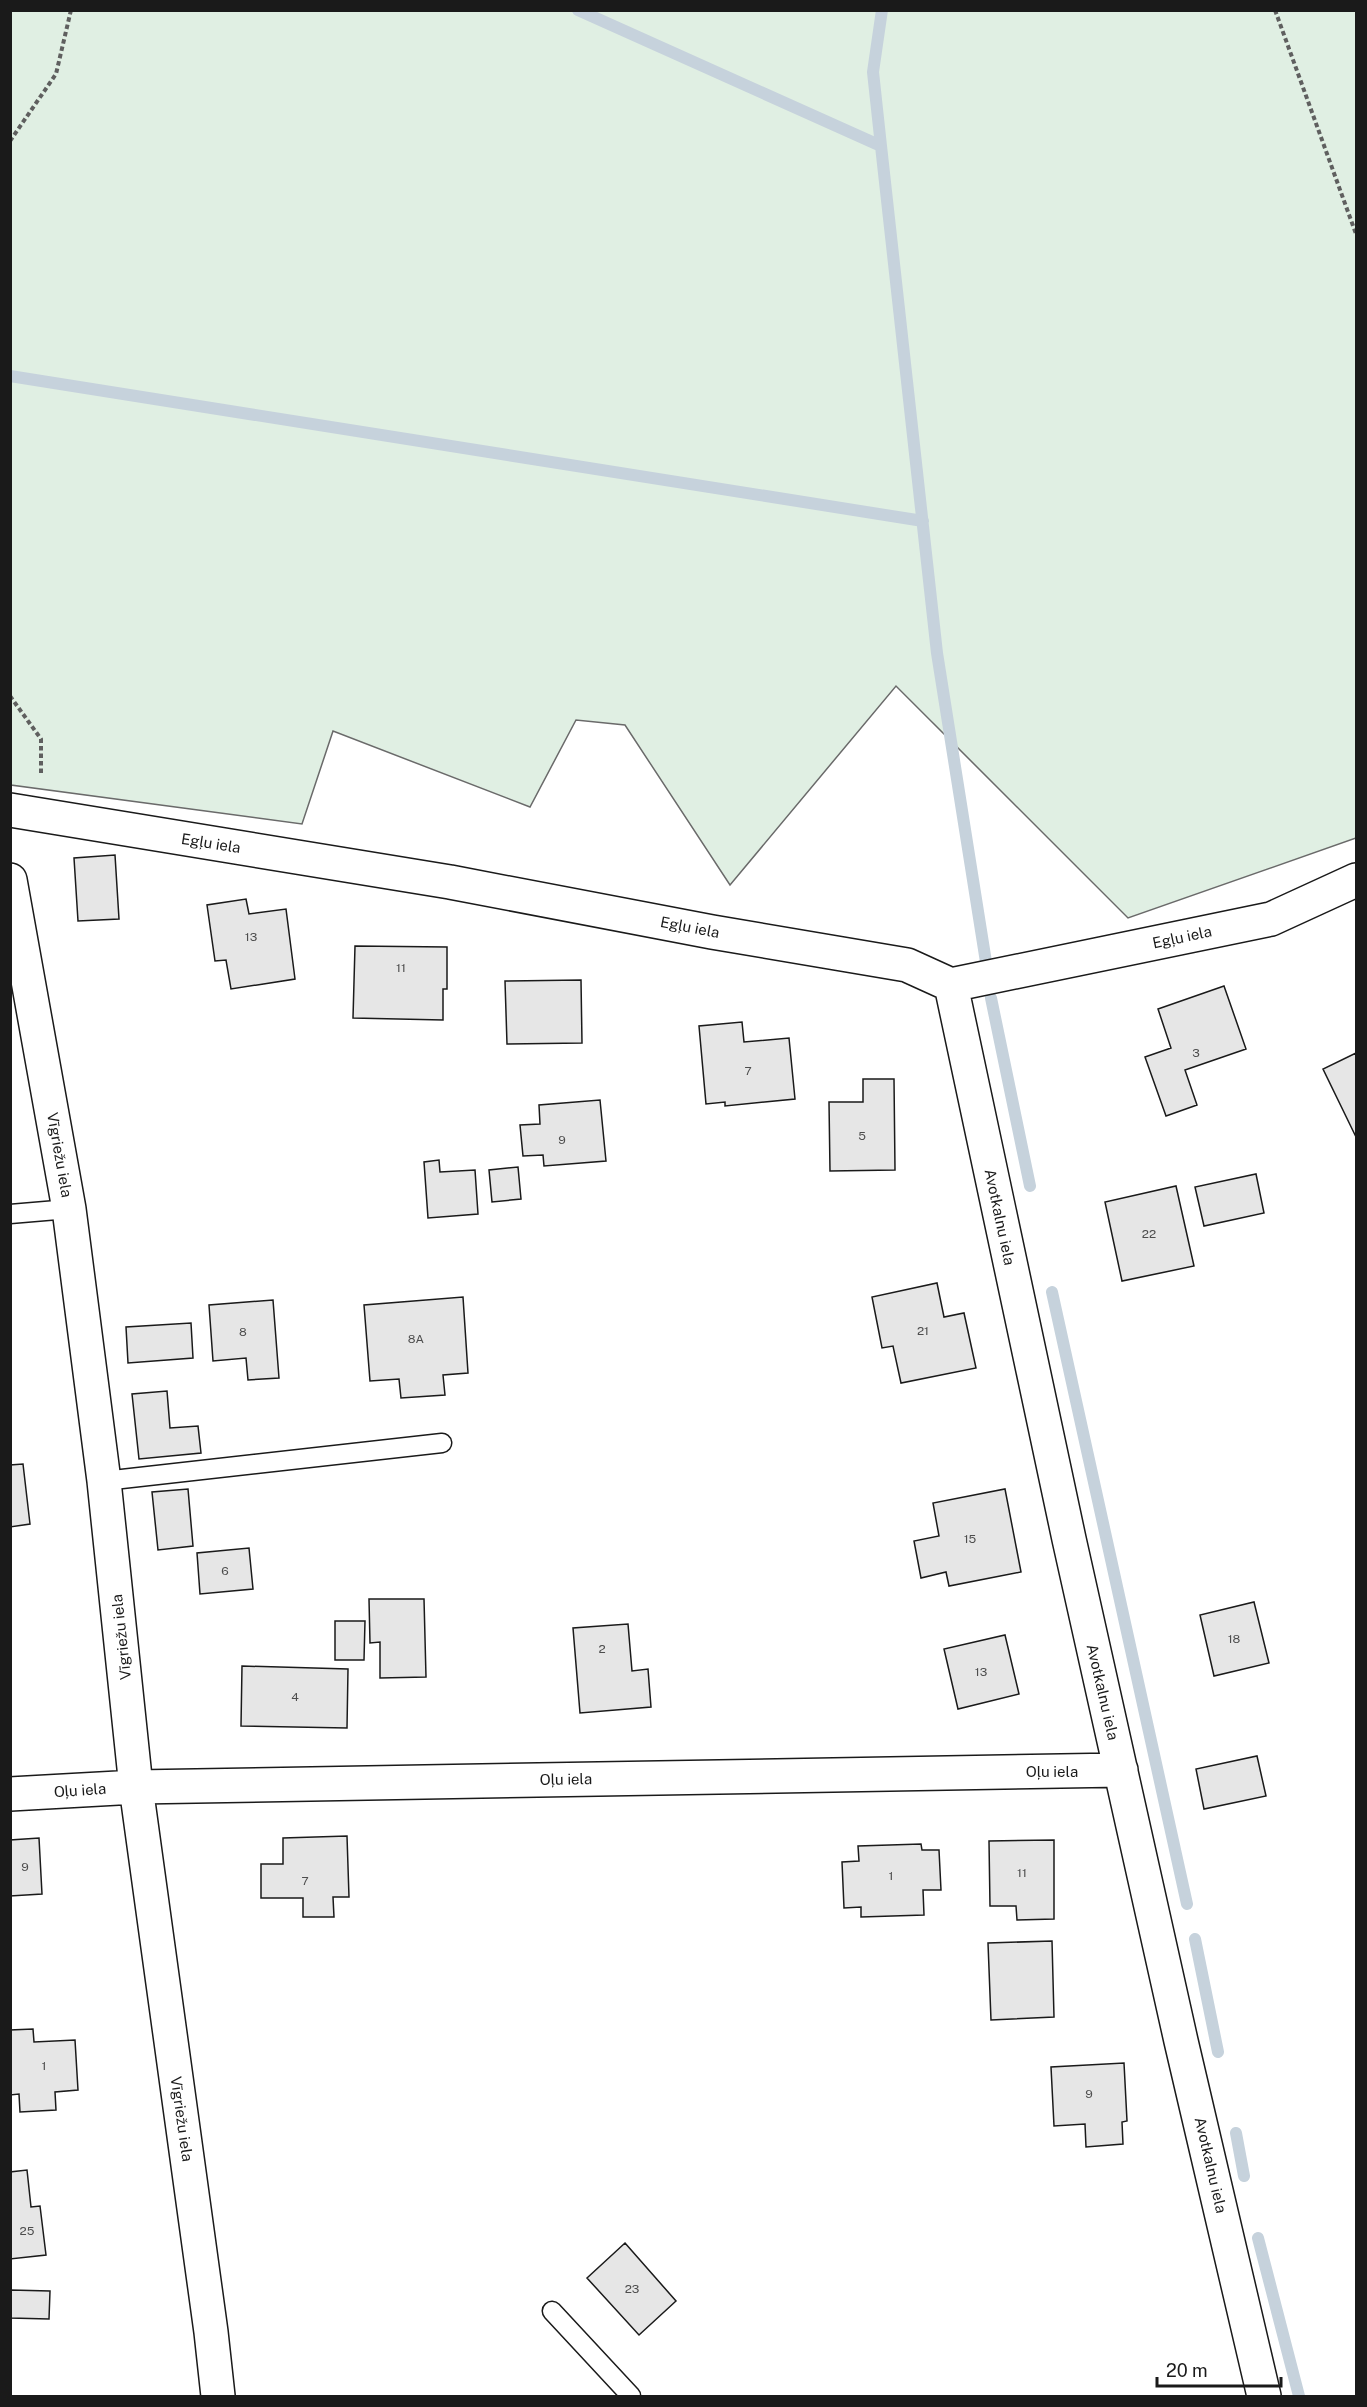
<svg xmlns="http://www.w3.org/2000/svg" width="1367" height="2407" font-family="'Public Sans',sans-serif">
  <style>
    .green { fill: #e0efe3; stroke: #6a6a6a; stroke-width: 1.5 }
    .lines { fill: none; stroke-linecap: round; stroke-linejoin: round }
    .stream { stroke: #c6d2dc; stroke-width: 12 }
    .building { fill: #e6e6e6; stroke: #1a1a1a; stroke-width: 1.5 }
    .service-casing { stroke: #1a1a1a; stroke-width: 21 }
    .minor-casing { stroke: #1a1a1a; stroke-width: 36 }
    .path { stroke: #5f5f5f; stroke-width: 4; stroke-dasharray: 4.5 3; stroke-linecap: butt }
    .service { stroke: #fff; stroke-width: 18 }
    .minor { stroke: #fff; stroke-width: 33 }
    .labels { text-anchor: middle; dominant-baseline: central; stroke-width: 4.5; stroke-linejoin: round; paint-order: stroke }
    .number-label { font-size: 12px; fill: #4d4d4d }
    .street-label { font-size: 15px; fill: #1a1a1a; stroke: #fff }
  </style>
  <rect width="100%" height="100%" fill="#fff"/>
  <path class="green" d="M11,10L1356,11V838L1128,918L896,686L730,885L625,725L576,720L530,807L333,731L302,824L11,785Z"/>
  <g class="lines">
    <path class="stream" d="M578,10L881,146
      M882,10L873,72L881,146L937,653L986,962
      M10,376L923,521
      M991,998L1030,1186
      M1052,1292L1187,1904
      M1195,1939L1218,2052
      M1236,2133L1244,2176
      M1258,2238L1299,2396"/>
  </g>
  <path class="building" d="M115,855L119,919L78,921L74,858Z
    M246,899L249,914L286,909L295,979L231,989L226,960L215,961L207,905Z
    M355,946L447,947V989H443V1020L353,1018Z
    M581,980L582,1043L507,1044L505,981Z
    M1224,986L1246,1049L1185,1070L1197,1105L1166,1116L1145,1057L1171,1048L1158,1009Z
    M742,1022L744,1042L789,1038L795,1099L725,1106V1102L706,1104L699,1026Z
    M1356,1053V1137L1323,1069Z
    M863,1079H894L895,1170L830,1171L829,1102H863Z
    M600,1100L606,1161L544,1166L543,1155L523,1156L520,1125L540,1124L539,1105Z
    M439,1160L440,1172L475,1170L478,1214L428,1218L424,1162Z
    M518,1167L521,1199L492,1202L489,1170Z
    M1256,1174L1264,1213L1204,1226L1195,1187Z
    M1176,1186L1194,1266L1122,1281L1105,1202Z
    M937,1283L944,1317L964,1313L976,1368L901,1383L893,1346L882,1348L872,1297Z
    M463,1297L468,1373L443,1375L445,1395L401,1398L399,1379L370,1381L364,1305Z
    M273,1300L279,1378L248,1380L246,1358L213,1361L209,1305Z
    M191,1323L193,1358L128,1363L126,1327Z
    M167,1391L170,1428L198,1426L201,1453L139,1459L132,1394Z
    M23,1464L30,1524L10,1527V1465Z
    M188,1489L193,1546L158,1550L152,1492Z
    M1005,1489L1021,1572L949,1586L946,1572L921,1578L914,1541L939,1536L933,1503Z
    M249,1548L253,1589L200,1594L197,1553Z
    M369,1599H424L426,1677L380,1678V1642L370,1643Z
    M1254,1602L1269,1663L1214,1676L1200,1615Z
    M335,1621H365L364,1660H335Z
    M628,1624L632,1671L648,1669L651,1707L580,1713L573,1628Z
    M1005,1635L1019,1694L958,1709L944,1649Z
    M242,1666L348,1669L347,1728L241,1726Z
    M1257,1756L1266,1796L1204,1809L1196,1769Z
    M347,1836L349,1897H333L334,1917H303V1898H261V1864H283V1838Z
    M39,1838L42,1894L10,1896V1840Z
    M1054,1840V1919L1017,1920L1016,1906H990L989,1841Z
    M921,1844L922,1850H939L941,1890H923L924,1915L861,1917V1907L844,1908L842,1862L859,1861L858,1846Z
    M1052,1941L1054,2017L991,2020L988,1943Z
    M33,2029L34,2042L75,2040L78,2090L55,2092L56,2110L20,2112L19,2094L10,2095V2030Z
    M1124,2063L1127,2121L1122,2122L1123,2144L1086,2147L1085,2124L1054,2126L1051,2067Z
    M27,2170L31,2207L40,2206L46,2255L10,2259V2172Z
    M625,2243L676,2301L639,2335L587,2278Z
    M10,2290L50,2291L49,2319L10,2318Z"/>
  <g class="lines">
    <g class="service-casing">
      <path id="service" d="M10,1214L69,1209
        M104,1481L442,1443
        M552,2311L631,2396"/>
    </g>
    <g class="minor-casing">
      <path id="minor" d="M10,810L450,882L712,932L907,965L951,985L1271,919L1356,880
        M10,880L69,1209L104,1481L136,1787L211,2332L218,2396
        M951,985L1069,1539L1181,2041L1264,2396
        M10,1794L136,1787L1121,1770"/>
    </g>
    <path class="path" d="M1275,10L1356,234
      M10,141L56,74L71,10
      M10,696L41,739V776"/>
    <use href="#service" class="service"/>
    <use href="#minor" class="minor"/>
  </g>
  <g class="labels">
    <g class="number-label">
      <text x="251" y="937">13</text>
      <text x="401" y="968">11</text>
      <text x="1196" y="1053">3</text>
      <text x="748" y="1071">7</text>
      <text x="862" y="1136">5</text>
      <text x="562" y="1140">9</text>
      <text x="1149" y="1234">22</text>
      <text x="923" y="1331">21</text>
      <text x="243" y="1332">8</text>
      <text x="416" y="1339">8A</text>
      <text x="970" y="1539">15</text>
      <text x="225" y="1571">6</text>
      <text x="1234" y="1639">18</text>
      <text x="602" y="1649">2</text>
      <text x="981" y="1672">13</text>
      <text x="295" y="1697">4</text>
      <text x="25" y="1867">9</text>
      <text x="1022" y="1873">11</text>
      <text x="891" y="1876">1</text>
      <text x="305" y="1881">7</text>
      <text x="44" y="2066">1</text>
      <text x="1089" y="2094">9</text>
      <text x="27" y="2231">25</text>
      <text x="632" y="2289">23</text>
    </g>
    <g class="street-label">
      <text transform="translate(211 843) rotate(9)">Egļu iela</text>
      <text transform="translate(690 927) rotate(11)">Egļu iela</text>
      <text transform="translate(1182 937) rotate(-12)">Egļu iela</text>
      <text transform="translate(60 1155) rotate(80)">Vīgriežu iela</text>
      <text transform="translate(1000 1217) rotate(78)">Avotkalnu iela</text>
      <text transform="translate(121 1637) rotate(-96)">Vīgriežu iela</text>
      <text transform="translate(1103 1692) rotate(77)">Avotkalnu iela</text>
      <text x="1052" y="1771">Oļu iela</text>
      <text transform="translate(566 1779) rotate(-1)">Oļu iela</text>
      <text transform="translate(80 1790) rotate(-4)">Oļu iela</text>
      <text transform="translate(182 2119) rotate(82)">Vīgriežu iela</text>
      <text transform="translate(1211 2165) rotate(77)">Avotkalnu iela</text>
    </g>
  </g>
  <rect width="1367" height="2407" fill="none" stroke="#1a1a1a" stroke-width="24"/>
  <path d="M1157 2377v9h124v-9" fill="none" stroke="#1a1a1a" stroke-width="3"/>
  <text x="1166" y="2377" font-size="18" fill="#1a1a1a" stroke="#ffffff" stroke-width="4.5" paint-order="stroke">20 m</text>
</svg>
